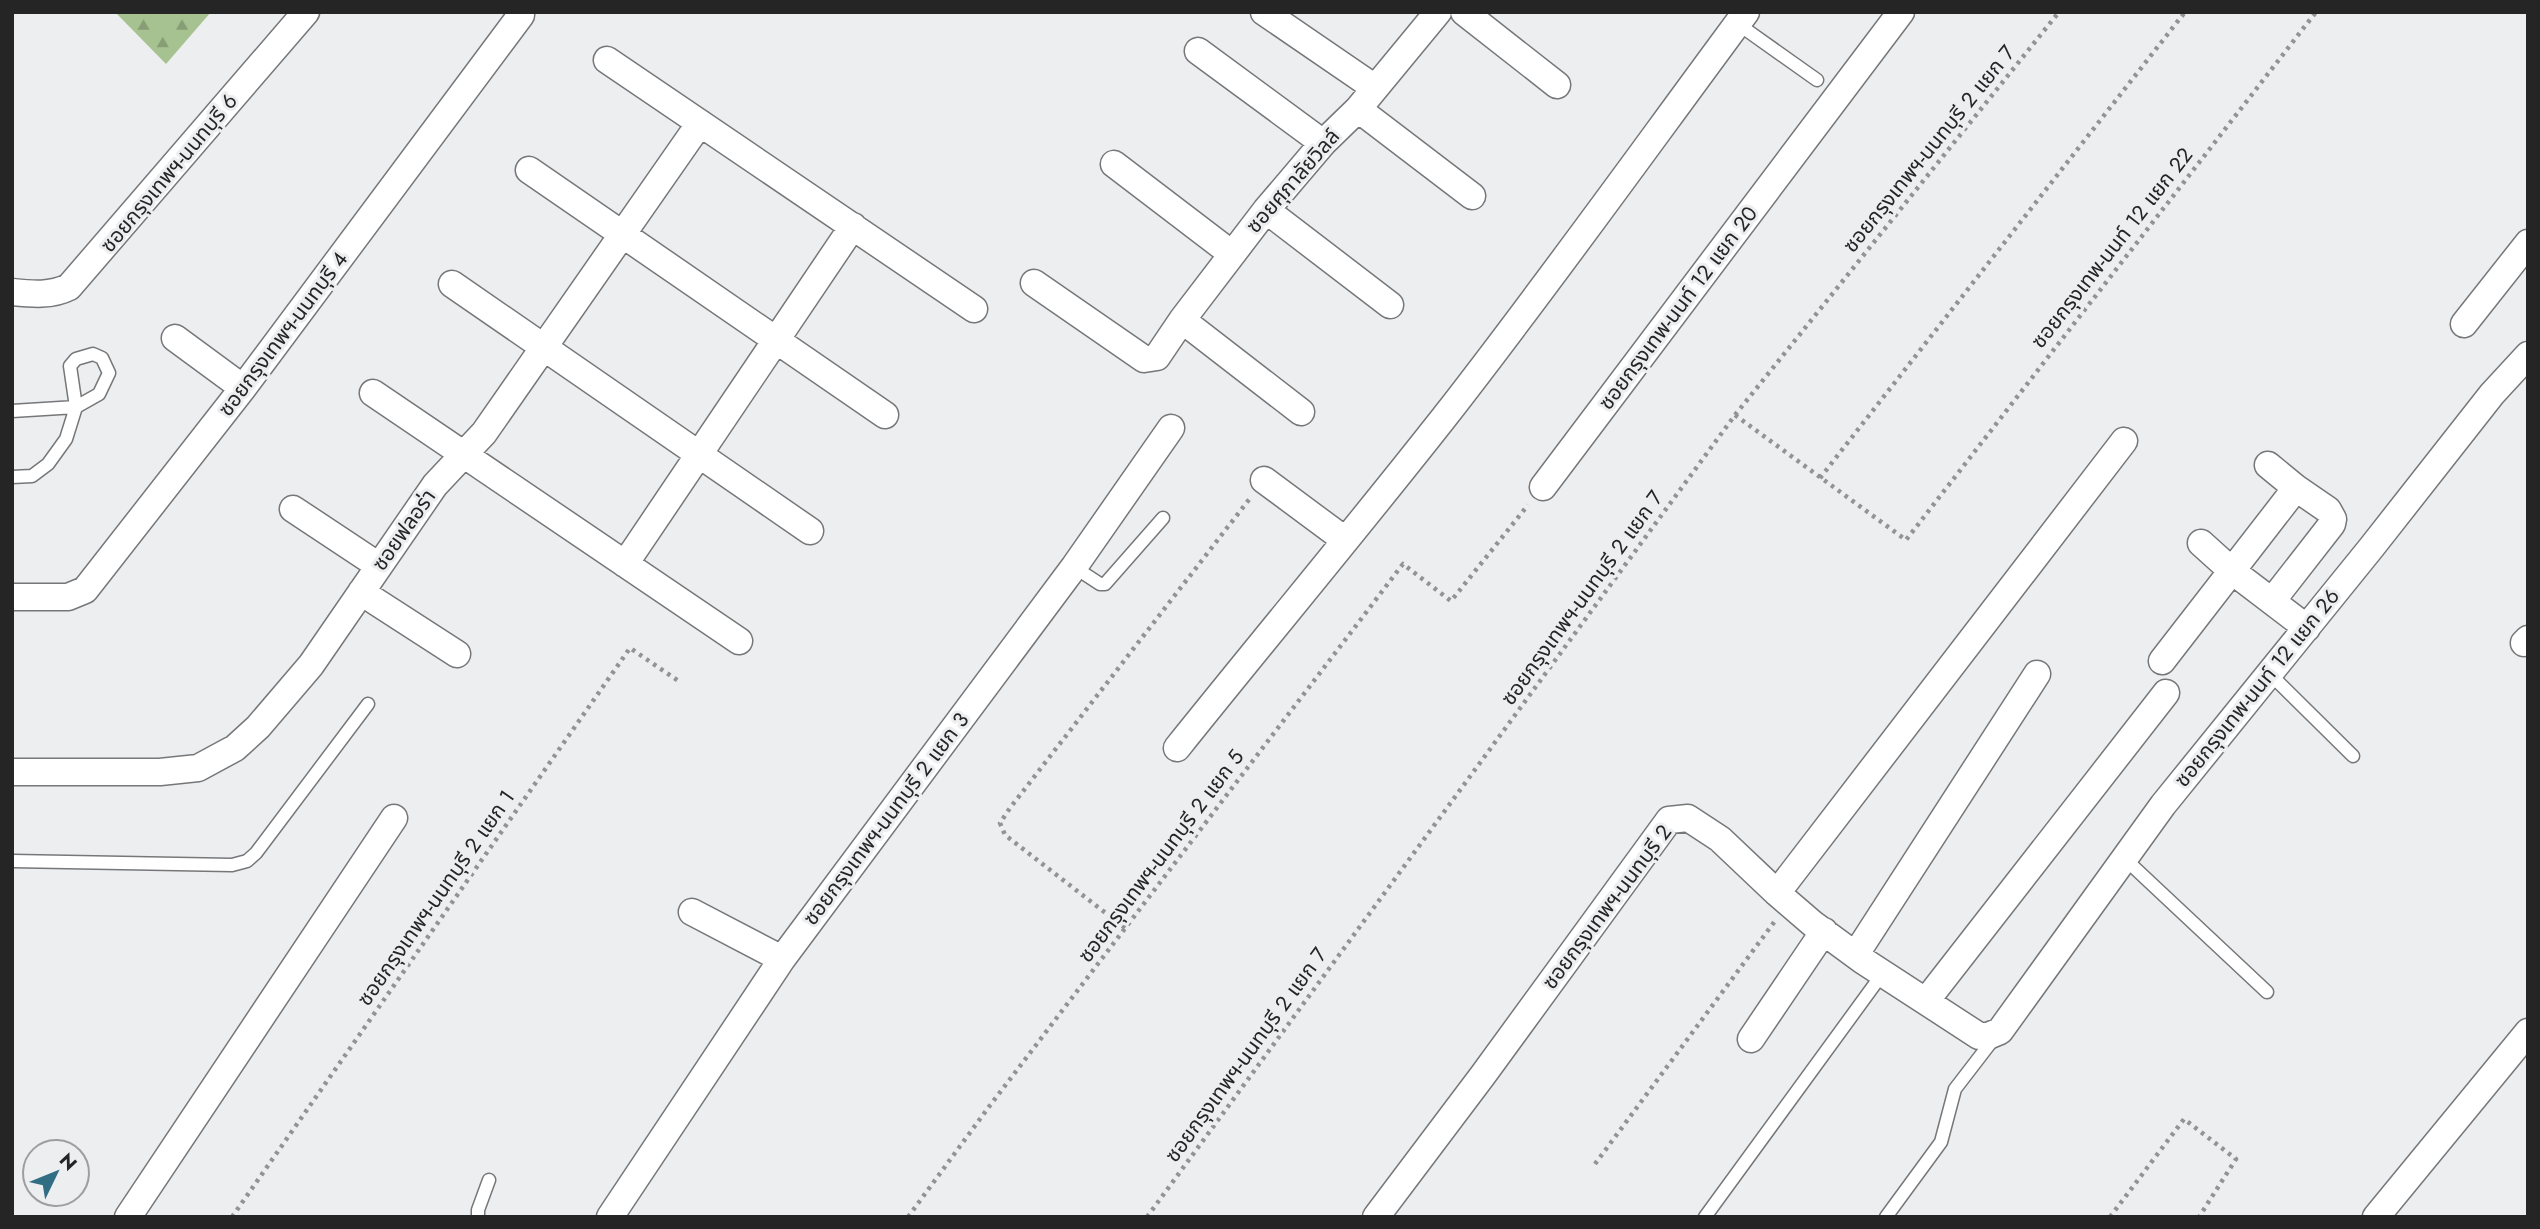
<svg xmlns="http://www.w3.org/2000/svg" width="2540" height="1229" font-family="Jost,'Noto Sans Thai',sans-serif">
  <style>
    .forest { fill: url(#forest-firs) }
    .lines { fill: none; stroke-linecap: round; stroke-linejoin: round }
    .lane-casing { stroke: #767779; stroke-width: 15 }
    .street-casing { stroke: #767779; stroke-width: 29 }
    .path { stroke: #929394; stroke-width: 4.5; stroke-dasharray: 3.5 5; stroke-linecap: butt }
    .lane { stroke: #fff; stroke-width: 12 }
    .street { stroke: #fff; stroke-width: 26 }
    .labels { text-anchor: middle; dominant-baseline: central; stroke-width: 6; stroke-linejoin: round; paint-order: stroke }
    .street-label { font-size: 21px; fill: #252526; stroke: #edeef0 }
  </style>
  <defs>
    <pattern id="forest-firs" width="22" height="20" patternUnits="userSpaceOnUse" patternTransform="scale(1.75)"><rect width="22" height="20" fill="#a6c290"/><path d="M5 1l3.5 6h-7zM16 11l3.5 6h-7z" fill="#879d75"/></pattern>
  </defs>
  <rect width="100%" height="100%" fill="#edeef0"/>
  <path class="forest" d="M115,12H211L166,64Z"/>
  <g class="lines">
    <g class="lane-casing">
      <path id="lane" d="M1738,24L1817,80
        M12,411L76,407L99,394L109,373L102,358L93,354L76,359L70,366L76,407L66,439L48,464L32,476L12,477
        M1074,567L1100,584H1105L1163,518
        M2269,673L2353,756
        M2124,858L2267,992
        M12,861L232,865L247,861L256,853L368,704
        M478,1217V1210L489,1180
        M1705,1217L1883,973
        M1886,1217L1941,1142L1955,1089L1995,1037"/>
    </g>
    <g class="street-casing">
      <path id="street" d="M1264,12L1375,88
        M1464,12L1557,85
        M1198,51L1323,143
        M607,60L974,309
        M1358,109L1472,196
        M1114,164L1232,254
        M529,170L885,415
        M1266,210L1390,305
        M1034,283L1144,359L1157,357L1182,320L1266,210L1323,143L1358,109L1438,12
        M452,284L810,531
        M12,292C32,294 51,296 69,287L306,12
        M1182,320L1301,412
        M2464,324L2528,243
        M175,338L243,388
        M373,393L739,641
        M2268,465L2296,488L2328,510L2333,519L2332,524L2272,601
        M1264,480L1345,540
        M1543,487L1901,12
        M293,509L379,566
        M2201,543L2232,571L2307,628
        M625,564L853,226
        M361,592L457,654
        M12,597H68L85,590L243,388L521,15
        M2524,643L2528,639
        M2162,661L2296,488
        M1177,748C1266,637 1358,527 1446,415C1549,283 1646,147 1746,12
        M12,772H160L198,768L235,748L258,727L311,665L435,485L484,433L700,123
        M1777,893L2124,441
        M692,912L782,959
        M1856,954L2037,674
        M1926,1001L2166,693
        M1751,1039L1824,931
        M128,1217L394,818
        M610,1217L782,959L1074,567L1171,428
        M1376,1217L1483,1075L1669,820L1688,818L1720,839L1777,893L1813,924L1862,960L1979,1036H1988L2000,1031L2163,805L2371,548L2492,394L2528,355
        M2376,1217L2528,1032"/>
    </g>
    <path class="path" d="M1735,415L1906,540L2316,12
      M1820,478L2185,12
      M1125,928L1005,835L1000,823L1010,808L1251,497
      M1595,1164L1775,921
      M232,1217L630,648L680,682
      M908,1217L991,1104L1403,564L1451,601L1528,505
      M1147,1217L1735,415L2059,12
      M2110,1217L2184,1119L2236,1159L2199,1217"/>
    <use href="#lane" class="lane"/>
    <use href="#street" class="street"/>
  </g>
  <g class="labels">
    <g class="street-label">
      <text transform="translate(1929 149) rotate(-51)">ซอยกรุงเทพฯ-นนทบุรี 2 แยก 7</text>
      <text transform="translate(169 173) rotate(-50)">ซอยกรุงเทพฯ-นนทบุรี 6</text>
      <text transform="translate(1293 181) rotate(-49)">ซอยศุภาลัยวิลล์</text>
      <text transform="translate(2112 248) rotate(-52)">ซอยกรุงเทพ-นนท์ 12 แยก 22</text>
      <text transform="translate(1678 308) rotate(-53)">ซอยกรุงเทพ-นนท์ 12 แยก 20</text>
      <text transform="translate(283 334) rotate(-53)">ซอยกรุงเทพฯ-นนทบุรี 4</text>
      <text transform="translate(404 530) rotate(-55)">ซอยฟลอร่า</text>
      <text transform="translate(1582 598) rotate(-54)">ซอยกรุงเทพฯ-นนทบุรี 2 แยก 7</text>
      <text transform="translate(2257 688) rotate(-51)">ซอยกรุงเทพ-นนท์ 12 แยก 26</text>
      <text transform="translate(886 819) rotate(-53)">ซอยกรุงเทพฯ-นนทบุรี 2 แยก 3</text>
      <text transform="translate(1161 856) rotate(-53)">ซอยกรุงเทพฯ-นนทบุรี 2 แยก 5</text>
      <text transform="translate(436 898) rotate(-55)">ซอยกรุงเทพฯ-นนทบุรี 2 แยก 1</text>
      <text transform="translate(1607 907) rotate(-53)">ซอยกรุงเทพฯ-นนทบุรี 2</text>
      <text transform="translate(1246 1055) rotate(-54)">ซอยกรุงเทพฯ-นนทบุรี 2 แยก 7</text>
    </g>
  </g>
  <rect width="2540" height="1229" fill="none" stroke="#252526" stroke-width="28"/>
  <g transform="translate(56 1173) rotate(47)"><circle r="33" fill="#edeef0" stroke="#9d9e9f" stroke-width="2"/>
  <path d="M0-5L12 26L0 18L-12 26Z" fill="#316e84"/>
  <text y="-10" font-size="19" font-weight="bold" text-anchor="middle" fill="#252526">N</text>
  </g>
</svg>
